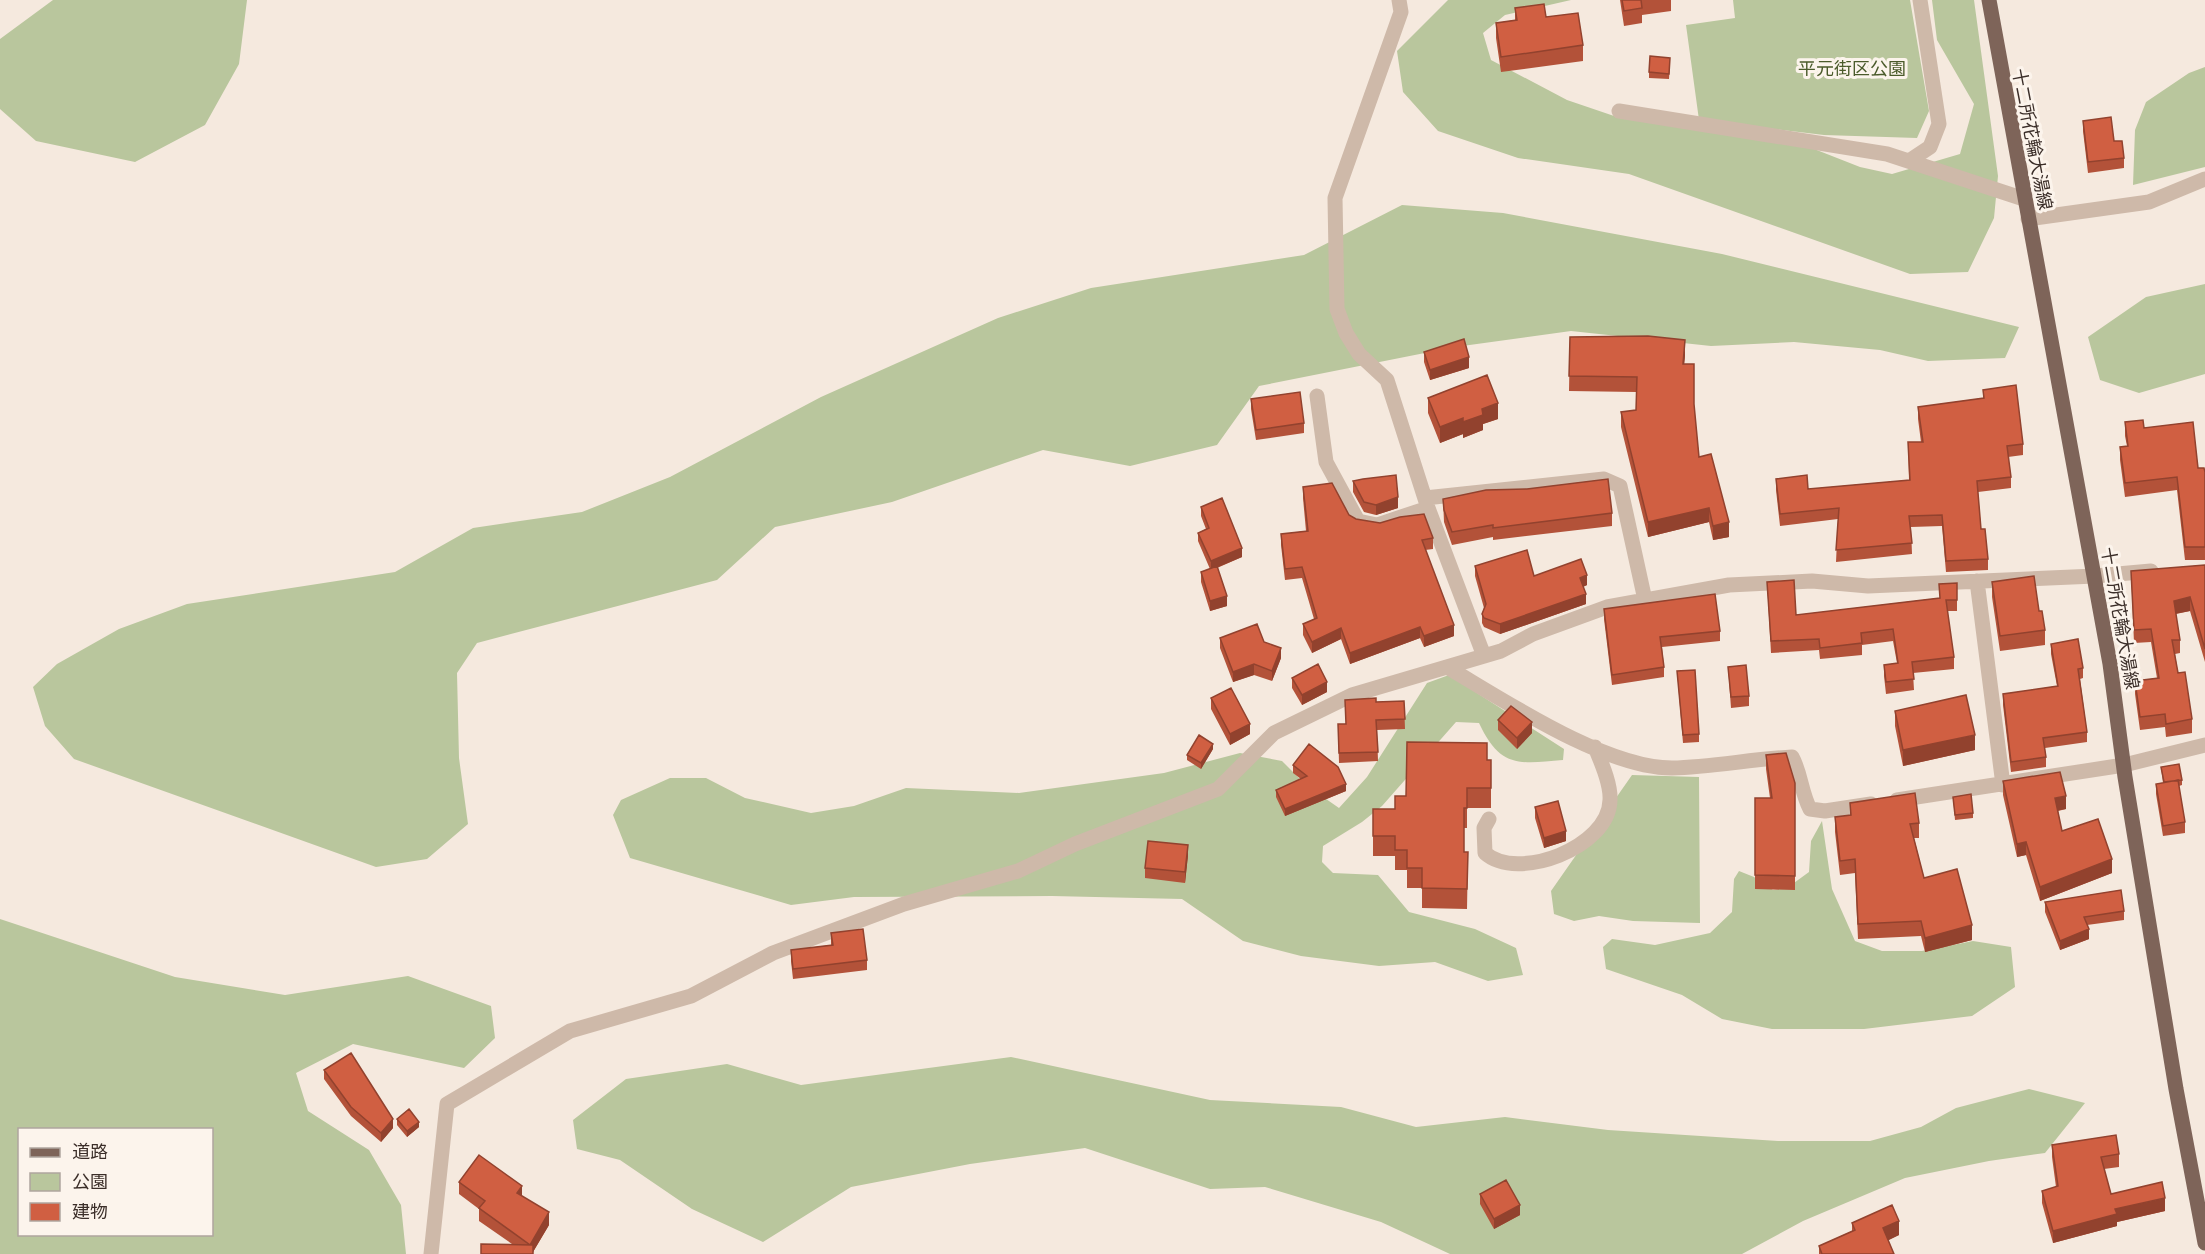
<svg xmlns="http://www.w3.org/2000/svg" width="2205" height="1254" font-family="'Open Sans','Noto Sans JP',sans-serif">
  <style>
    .green { fill: #b9c69d; fill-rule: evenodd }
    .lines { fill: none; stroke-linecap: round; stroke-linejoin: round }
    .minor { stroke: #ceb9a9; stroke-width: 15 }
    .major { stroke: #7e6459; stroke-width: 15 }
    .wall { fill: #b35239 }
    .shaded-wall { fill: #92422e }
    .building { fill: #d05f42; stroke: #92422e; stroke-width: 1.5 }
    .labels { text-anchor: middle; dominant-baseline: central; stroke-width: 6; stroke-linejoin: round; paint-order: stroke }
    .park-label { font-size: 18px; fill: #4b5b2b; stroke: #fcf4ec }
    .street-label { font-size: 18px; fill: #3b2e29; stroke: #fcf4ec }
  </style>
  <rect width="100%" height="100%" fill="#f5e9de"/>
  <path class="green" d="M53,0H247L239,64L205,125L135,162L36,141L0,109V39Z
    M1448,0H1571L1505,15L1483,33L1491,60L1567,100L1617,117L1781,136L1860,167L1892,174L1960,154L1974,104L1937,40L1932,0H1974L1998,176L1994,218L1968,272L1910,274L1629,174L1518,158L1438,131L1403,92L1397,51Z
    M1733,0H1910L1929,111L1917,138L1824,135L1699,120L1686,25L1735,18Z
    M2205,67V167L2133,185L2135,130L2146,102L2189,73Z
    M1402,205L1503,213L1722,254L2019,327L2005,358L1928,361L1880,350L1794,342L1711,346L1571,331L1455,347L1259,386L1217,445L1130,466L1043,450L892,502L775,527L717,580L477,643L457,673L459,758L468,824L427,859L376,867L74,759L45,726L33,687L57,664L119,629L187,604L395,572L473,528L582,512L670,477L821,397L998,318L1091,288L1304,255Z
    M2205,284V374L2139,393L2100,380L2088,337L2146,297Z
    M1449,675L1564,749L1563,760C1519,764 1500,768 1479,723L1456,722L1382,806L1362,822L1323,846L1322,862L1333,873L1378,875L1409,912L1475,929L1516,948L1523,975L1488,981L1435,962L1379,966L1301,956L1243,941L1182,899L1052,896L854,897L791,905L630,858L613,815L621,800L670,778H706L745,798L811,813L854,806L906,788L1019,793L1164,773L1240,753L1282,761L1306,785L1339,808L1367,777L1427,683Z
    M1632,775L1699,777L1700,923L1633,921L1599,916L1574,921L1554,914L1551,891Z
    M1822,821L1832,889L1855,941L1882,951H1922L1973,941L2011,947L2015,987L1972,1016L1864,1029H1772L1722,1019L1682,995L1606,969L1603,947L1612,939L1655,945L1710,933L1732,912L1734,879L1739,871L1754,877L1773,890L1787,888L1809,872L1811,841Z
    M0,919L175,977L285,995L408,976L491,1006L495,1038L464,1068L353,1044L296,1073L308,1111L369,1150L401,1205L406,1254H0ZM20,1130H212V1234H20Z
    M1011,1057L1210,1100L1341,1107L1416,1127L1505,1117L1608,1130L1778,1141H1870L1921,1127L1956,1108L2029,1089L2085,1103L2045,1153L1989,1161L1905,1178L1803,1221L1742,1254H1450L1381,1222L1265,1187L1210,1189L1085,1148L970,1164L851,1187L763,1242L692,1209L620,1160L577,1149L573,1120L626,1079L727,1064L801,1085Z"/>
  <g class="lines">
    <path class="minor" d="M1399,0L1401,12L1335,198L1337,309L1346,333L1359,354L1387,380L1428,508L1484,656
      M1619,111L1887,154L2024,199
      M1909,161L1930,147L1939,124L1920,0
      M2028,219L2149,202L2205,179
      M1317,396L1326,462L1358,521L1377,525L1428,508
      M1425,498L1604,479L1620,486L1645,600
      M1977,581L2003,785
      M1447,667C1505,701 1605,768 1672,768C1712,767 1752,759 1792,757C1801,773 1801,792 1810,809L1825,811L1871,804
      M1897,800L2124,765L2205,745
      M1489,819L1484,828L1485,853C1517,882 1609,848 1610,800C1611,784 1601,762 1595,747
      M431,1254L447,1104L570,1031L691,996L773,953L904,904L1018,871L1075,844L1218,789L1274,733L1352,695L1501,651L1533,634L1607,607L1729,585L1812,581L1868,586L2095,576L2151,571"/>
    <path class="major" d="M1989,0L2110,664L2125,777L2176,1089L2205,1243"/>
  </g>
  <path class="wall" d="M1620,0H1671V11L1642,15V23L1624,26Z
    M1515,8L1546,17L1583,45V61L1501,72L1496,38V23L1515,20Z
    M1670,63L1669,79L1649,78V72Z
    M2083,121L2114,141L2124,158V168L2088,173L2083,131Z
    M1570,337L1685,355L1684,364L1694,406L1699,457L1729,537L1713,540L1709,522L1648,537L1621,427V412L1636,410V392L1569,391Z
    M1424,352L1469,368L1430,380L1424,362Z
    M1983,390L2023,444V455L2008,457L2011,477V488L1978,492L1981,529L1988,559V570L1946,572L1942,526L1911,527L1912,554L1836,562L1838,519L1780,526L1776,490V479L1808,489L1909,480L1908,442H1921L1918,419V407L1983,398Z
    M1428,398L1498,419L1483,424V430L1463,438V434L1440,443L1428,413Z
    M1251,399L1304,423V433L1256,440L1251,409Z
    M2125,422L2144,428L2198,468L2205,472V560H2185L2177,490L2125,497L2120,460V447L2127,446L2125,436Z
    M1353,481L1398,508L1376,515L1364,512L1353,492Z
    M1303,487L1356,519L1433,538V549L1425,550L1454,636L1424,647L1420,638L1350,664L1341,639L1312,653L1303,635V624L1314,619L1302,578L1285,580L1281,545V534L1306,531L1303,498Z
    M1443,499L1612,513V526L1493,540V537L1452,545L1444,522Z
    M1201,507L1242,557L1217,568L1227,606L1210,611L1201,582V572L1210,569L1198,541V533L1206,529L1201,516Z
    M2205,565V662L2190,611L2176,614L2180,640V653L2175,654L2178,673L2192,719V733L2166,737L2165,727L2140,730L2135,694V681L2157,678L2151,642L2134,643L2131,571Z
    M1475,566L1587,585L1583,587L1586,604L1500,634L1484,627L1482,623V614L1484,608L1475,576Z
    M1767,582L1796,615L1939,598L1957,583V611H1947L1954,657V669L1913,673L1914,690L1886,694L1884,676V665L1897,663L1893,641L1862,645V655L1820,659L1819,650L1771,653Z
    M1992,582L2039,611L2045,630V645L2000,651L1992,597Z
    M1604,609L1720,631V641L1662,647L1664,667V677L1612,685L1604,619Z
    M1220,638L1264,642L1281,658L1272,681L1254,675L1233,682L1220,648Z
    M2051,644L2083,668V678L2080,679L2087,732V742L2045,748L2046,757V767L2011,772L2003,705V694L2057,686L2051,654Z
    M1728,667L1749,696V706L1731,708Z
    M1677,671L1699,734V742L1683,743Z
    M1292,678L1327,692L1302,705L1292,688Z
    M1211,698L1250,734L1230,745L1211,709Z
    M1404,701L1405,729L1377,730L1378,761L1339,763L1338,724H1345L1376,702Z
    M1895,711L1975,750L1903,766L1895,726Z
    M1498,720L1532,733L1517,749L1498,730Z
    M1213,749L1201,769L1187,760V755Z
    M1766,755L1795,783V890L1755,889V798H1770L1766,769Z
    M1487,760H1491V808H1467V828H1464V852H1468L1467,909L1422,908V888H1407V870H1395V856H1373V836L1406,796Z
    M1293,765L1346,791L1285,816L1276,797V790L1301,779L1293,773Z
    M2161,767L2182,780V785L2179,786L2185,822V833L2163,836L2156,794V784L2163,783Z
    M2003,781L2066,809L2058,811L2062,831L2112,873L2040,901L2026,855L2017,857L2003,795Z
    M1953,797L1973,813V818L1955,820Z
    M1850,803L1919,823V838H1914L1924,878L1972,940L1925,952L1921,936L1858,939L1855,873L1840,875L1835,832V817L1850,816Z
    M1535,807L1566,841L1544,848L1535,818Z
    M1188,855L1185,883L1145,878V868Z
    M2045,902L2124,911V920L2087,925L2089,939L2060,950L2045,912Z
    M831,933L867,960V970L793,979L791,961V950L831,945Z
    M324,1070L393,1128L381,1142L351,1116L324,1079Z
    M397,1119L419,1127L407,1137L397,1125Z
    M2052,1145L2119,1154V1167L2104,1169L2111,1194L2165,1211L2117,1222V1226L2053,1243L2042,1203V1191L2056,1187L2052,1157Z
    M459,1182L522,1196L549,1225L533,1252L512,1244L479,1221V1209L459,1194Z
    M1480,1194L1520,1215L1494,1229L1480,1204Z
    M1852,1223L1899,1235L1888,1240L1894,1254H1819V1246L1852,1231Z"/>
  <path class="shaded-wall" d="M1685,340V355L1683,379V364Z
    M1469,357V368L1430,380V370Z
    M1498,403V419L1483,424V430L1463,438V422L1482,409Z
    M1463,418V434L1440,443V427Z
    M1398,497V508L1376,515V505Z
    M1709,508V522L1648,537V522Z
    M1729,522V537L1713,540V526Z
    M1242,548V557L1211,570V561Z
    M1587,575V585L1580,588V578Z
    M1586,594V604L1500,634V624Z
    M1227,596V606L1210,611V601Z
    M2190,597V611L2174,614V601Z
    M1454,625V636L1424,647V636Z
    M1420,627V638L1350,664V653Z
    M1341,628V639L1312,653V642Z
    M1281,648V658L1272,681V671Z
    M1254,664V675L1233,682V672Z
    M1327,682V692L1302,705V695Z
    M1532,722V733L1517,749V738Z
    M1250,724V734L1230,745V734Z
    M1975,735V750L1903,766V750Z
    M1213,744V749L1201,769V763Z
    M1346,784V791L1285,816V809Z
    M2066,796V809L2055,811V798Z
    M1566,831V841L1544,848V838Z
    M2026,842V855L2017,857V844Z
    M1188,845V855L1185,883V872Z
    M2112,859V873L2040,901V887Z
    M1972,925V940L1925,952V938Z
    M2089,929V939L2060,950V941Z
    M393,1119V1128L381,1142V1133Z
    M419,1122V1127L407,1137V1131Z
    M522,1186V1199L517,1193Z
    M2165,1198V1211L2117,1222V1226L2053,1243V1231L2115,1209Z
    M1520,1205V1215L1494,1229V1219Z
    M549,1212V1225L533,1252L530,1245Z
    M1899,1221V1235L1883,1243V1228Z"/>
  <path class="building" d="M1622,0H1641L1642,8L1624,11Z
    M1544,4L1546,17L1578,13L1583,45L1501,57L1496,23L1517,20L1515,8Z
    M1650,56L1670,58L1669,74L1649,72Z
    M2111,117L2114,141H2122L2124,158L2088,162L2083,121Z
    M1648,336L1685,340L1683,364H1694V404L1699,457L1711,454L1729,522L1713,526L1709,508L1648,522L1621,412L1636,410L1637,377L1569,376L1570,337Z
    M1464,339L1469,357L1430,370L1424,352Z
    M1487,375L1498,403L1482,409L1483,415L1463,422V418L1440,427L1428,398Z
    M2016,385L2023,444L2007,446L2011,477L1977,481L1981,529H1985L1988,559L1946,561L1942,515L1909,516L1912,543L1836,550L1839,508L1780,514L1776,479L1807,475L1808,489L1910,480L1908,442H1923L1918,407L1984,398L1983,390Z
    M1300,392L1304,423L1256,430L1251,399Z
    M2143,420L2144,428L2193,422L2198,468H2204L2205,472V547H2185L2177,477L2125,483L2120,447L2128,446L2125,422Z
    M1396,475L1398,497L1376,505L1364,502L1353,481L1363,479Z
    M1608,479L1612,513L1493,528V525L1452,532L1444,510L1443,499L1486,490L1527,489Z
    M1332,483L1349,515L1356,519L1380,523L1400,517L1424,514L1433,538L1422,540L1454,625L1424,636L1420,627L1350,653L1341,628L1312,642L1303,624L1317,618L1302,567L1285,569L1281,534L1308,531L1303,487Z
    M1222,498L1242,548L1211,561L1198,533L1209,528L1201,507Z
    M1527,550L1534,576L1581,559L1587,575L1580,578L1586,594L1500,624L1484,618L1482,614L1486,604L1475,566Z
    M2205,565V649L2190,597L2174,601L2180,640H2172L2178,673L2185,672L2192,719L2166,724L2165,714L2140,717L2135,681L2159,678L2151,629L2134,630L2131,571Z
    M1217,566L1227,596L1210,601L1201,572Z
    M2034,576L2039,611H2042L2045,630L2000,636L1992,582Z
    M1794,580L1796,615L1940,598L1939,584L1957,583V600H1946L1954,657L1912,662L1914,679L1886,682L1884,665L1898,663L1893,629L1861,633L1862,643L1820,648L1819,639L1771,641L1767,582Z
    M1715,594L1720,631L1660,637L1664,667L1612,675L1604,609Z
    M1257,624L1264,642L1281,648L1272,671L1254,664L1233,672L1220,638Z
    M2078,639L2083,668L2078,669L2087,732L2043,738L2046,757L2011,762L2003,694L2058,686L2051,644Z
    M1318,664L1327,682L1302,695L1292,678Z
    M1746,665L1749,696L1731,697L1728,667Z
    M1695,670L1699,734L1683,735L1677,671Z
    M1231,688L1250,724L1230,734L1211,698Z
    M1966,695L1975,735L1903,750L1895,711Z
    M1376,698V702L1404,701L1405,719L1376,720L1378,752L1339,753L1338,724H1346L1345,700Z
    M1511,706L1532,722L1517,738L1498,720Z
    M1199,735L1213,744L1201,763L1187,755Z
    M1407,742L1487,743V760H1491V788H1467V808H1464V852H1468L1467,889L1422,888V868H1407V850H1395V836H1373V809H1395V796H1406Z
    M1309,744L1338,767L1346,784L1285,809L1276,790L1307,776L1293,765Z
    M1786,753L1795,783V876L1755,875V798H1772L1766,755Z
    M2179,764L2182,780L2164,782L2161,767Z
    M2060,772L2066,796L2055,798L2062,831L2098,819L2112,859L2040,887L2026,842L2017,844L2003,781Z
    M2178,780L2185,822L2163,826L2156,784Z
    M1915,793L1919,823L1910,824L1924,878L1957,869L1972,925L1925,938L1921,921L1858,924L1855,859L1840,861L1835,817L1851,815L1850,803Z
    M1971,794L1973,813L1955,815L1953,797Z
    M1558,801L1566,831L1544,838L1535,807Z
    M1148,841L1188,845L1185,872L1145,868Z
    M2121,890L2124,911L2084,917L2089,929L2060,941L2045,902Z
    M863,929L867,960L793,969L791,950L833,945L831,933Z
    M351,1053L393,1119L381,1133L351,1107L324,1070Z
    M409,1109L419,1122L407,1131L397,1119Z
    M2116,1135L2119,1154L2101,1157L2111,1194L2162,1182L2165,1198L2115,1209L2117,1214L2053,1231L2042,1191L2058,1186L2052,1145Z
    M479,1155L522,1186L517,1193L549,1212L530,1245H533V1254H481V1244L530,1245L479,1208L485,1201L459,1182Z
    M1506,1180L1520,1205L1494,1219L1480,1194Z
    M1892,1205L1899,1221L1883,1228L1894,1254H1822L1819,1246L1855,1230L1852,1223Z"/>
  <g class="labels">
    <g class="park-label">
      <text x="1852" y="68">平元街区公園</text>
    </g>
    <g class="street-label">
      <text transform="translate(2033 139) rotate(79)">十二所花輪大湯線</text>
      <text transform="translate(2121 618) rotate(80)">十二所花輪大湯線</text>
    </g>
  </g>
  <rect x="18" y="1128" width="195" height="108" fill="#fcf4ec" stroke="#afa59e" stroke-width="1.5"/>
  <rect x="30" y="1148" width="30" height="9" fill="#7e6459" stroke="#afa59e" stroke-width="1.5"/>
  <text x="72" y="1158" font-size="18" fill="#3b2e29">道路</text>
  <rect x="30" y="1173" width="30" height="18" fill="#b9c69d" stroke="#afa59e" stroke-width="1.5"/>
  <text x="72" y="1188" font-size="18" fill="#3b2e29">公園</text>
  <rect x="30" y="1203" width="30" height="18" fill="#d05f42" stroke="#afa59e" stroke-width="1.5"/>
  <text x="72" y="1218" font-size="18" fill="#3b2e29">建物</text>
</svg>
